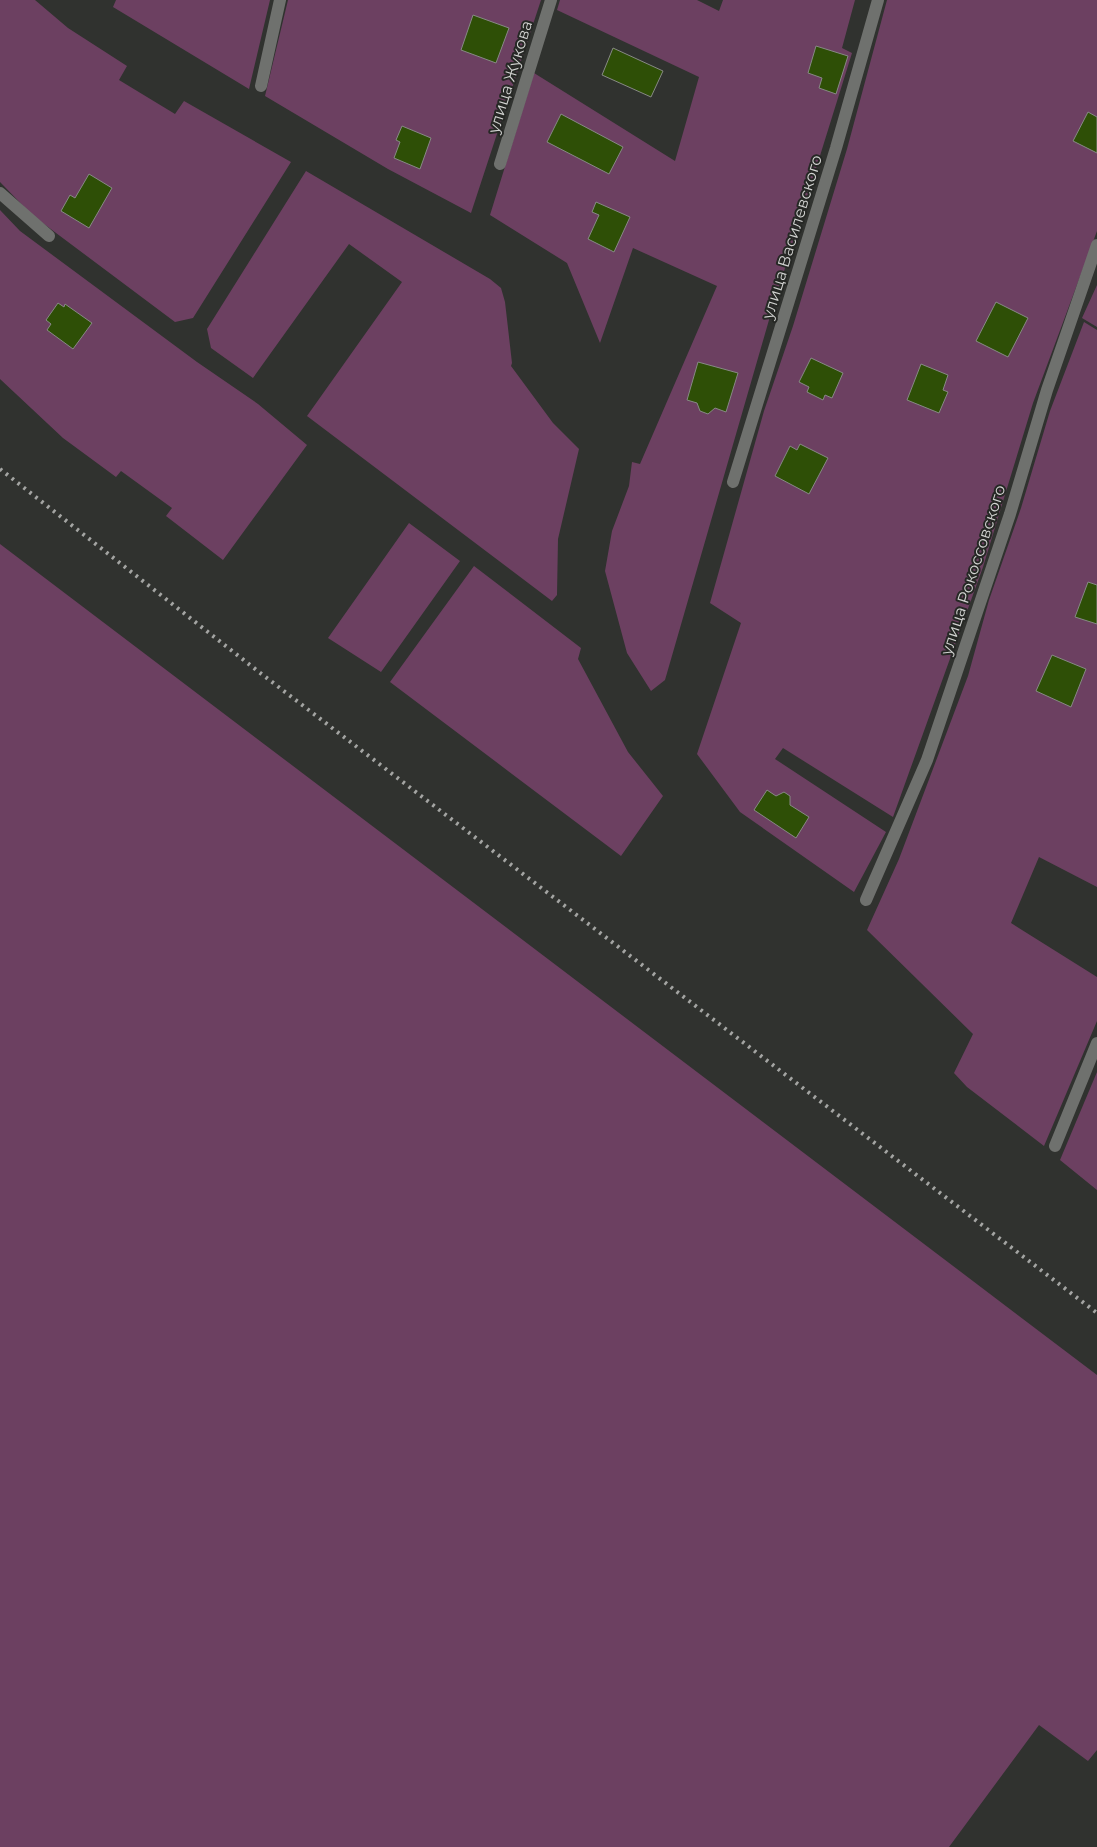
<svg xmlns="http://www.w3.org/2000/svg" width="1097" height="1847" font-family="Montserrat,sans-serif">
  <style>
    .green { fill: #6c4061 }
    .building { fill: #2e4f06; stroke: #878985 }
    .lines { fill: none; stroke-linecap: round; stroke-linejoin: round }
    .service { stroke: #6f716e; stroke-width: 12 }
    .minor { stroke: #6f716e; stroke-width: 12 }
    .rail { stroke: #a4a5a3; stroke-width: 4; stroke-dasharray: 2.5 5; stroke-linecap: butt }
    .labels { text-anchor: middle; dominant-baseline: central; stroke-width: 4; stroke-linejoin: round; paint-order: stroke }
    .street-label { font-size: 16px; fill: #d2d3d1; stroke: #262825 }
  </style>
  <rect width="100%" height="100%" fill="#30322f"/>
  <path class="green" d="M0,0H35L68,28L127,66L119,80L175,114L184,101L291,162L193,318L175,322L32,215L0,182Z
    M116,0H270L249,89L113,7Z
    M288,0H541L471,213L388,169L265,96Z
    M560,0H697L719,11L723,0H855L842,48L852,53L771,313L665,680L651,691L627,653L605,571L612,531L629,486L632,462L640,464L717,286L633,248L600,343L567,263L490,215L534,73L675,161L699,77L557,10Z
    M887,0H1097V231L1033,403L983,567L893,817L783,748L775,759L886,832L854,892L740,812L697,754L741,623L710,603L764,411L793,326L847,149Z
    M306,171L490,279L501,288L505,302L512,363L511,366L553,423L579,449L558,539L557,595L552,601L307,416L402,282L349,244L253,378L211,348L207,329Z
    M0,210L20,231L197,362L258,404L307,445L223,560L166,516L172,508L121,471L116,477L63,438L0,379Z
    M1097,285V327L1082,318Z
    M1084,322L1097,330V887L1039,857L1011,923L1097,977V1021L1044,1146L967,1087L954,1073L973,1034L867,930L899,859L968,676L989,600L1021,508L1050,411Z
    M409,523L460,561L381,672L328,638Z
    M0,544L1097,1375V1750L1088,1761L1039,1725L949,1847H0Z
    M474,566L581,648L578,659L628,752L663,796L621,856L390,682Z
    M1097,1072V1190L1060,1160Z"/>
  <path class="building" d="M473,15L509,28L496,63L461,50Z
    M816,46L848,56L836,94L819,88L822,78L808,73Z
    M613,48L663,71L651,97L602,75Z
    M1088,112L1097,117V153L1073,141Z
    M561,114L623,147L609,174L547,142Z
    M402,126L431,138L420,169L394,158L400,142L396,140Z
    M89,174L112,188L89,228L61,211L70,195L75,198Z
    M596,202L630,217L614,252L588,239L599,215L592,212Z
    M996,302L1028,318L1008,357L976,341Z
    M58,303L64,307L65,304L92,323L73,349L47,330L51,324L46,320Z
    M811,358L843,373L832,398L825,395L823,400L807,392L809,387L799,382Z
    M698,362L738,373L726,412L715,408L708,414L700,411L697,403L687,400Z
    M921,364L948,375L943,390L948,392L939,413L907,400Z
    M800,444L828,458L809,494L775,476L790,446L797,450Z
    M1088,582L1097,585V624L1075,617Z
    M1052,655L1086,669L1071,707L1036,691Z
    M767,790L776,796L784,792L790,796V805L809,817L796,838L754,810Z"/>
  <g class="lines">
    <path class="service" d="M261,86L280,0
      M500,164L551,0
      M733,482L836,148L878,0
      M866,900L927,760L1010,514L1047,390L1097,245
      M1055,1146L1097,1043"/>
    <path class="minor" d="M0,193L49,236"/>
    <path class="rail" d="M0,469L259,672L1097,1313"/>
  </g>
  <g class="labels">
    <g class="street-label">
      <text transform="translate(510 77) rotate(-73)">улица Жукова</text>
      <text transform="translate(792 237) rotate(-73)">улица Василевского</text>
      <text transform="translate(973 570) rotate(-72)">улица Рокоссовского</text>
    </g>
  </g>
</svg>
